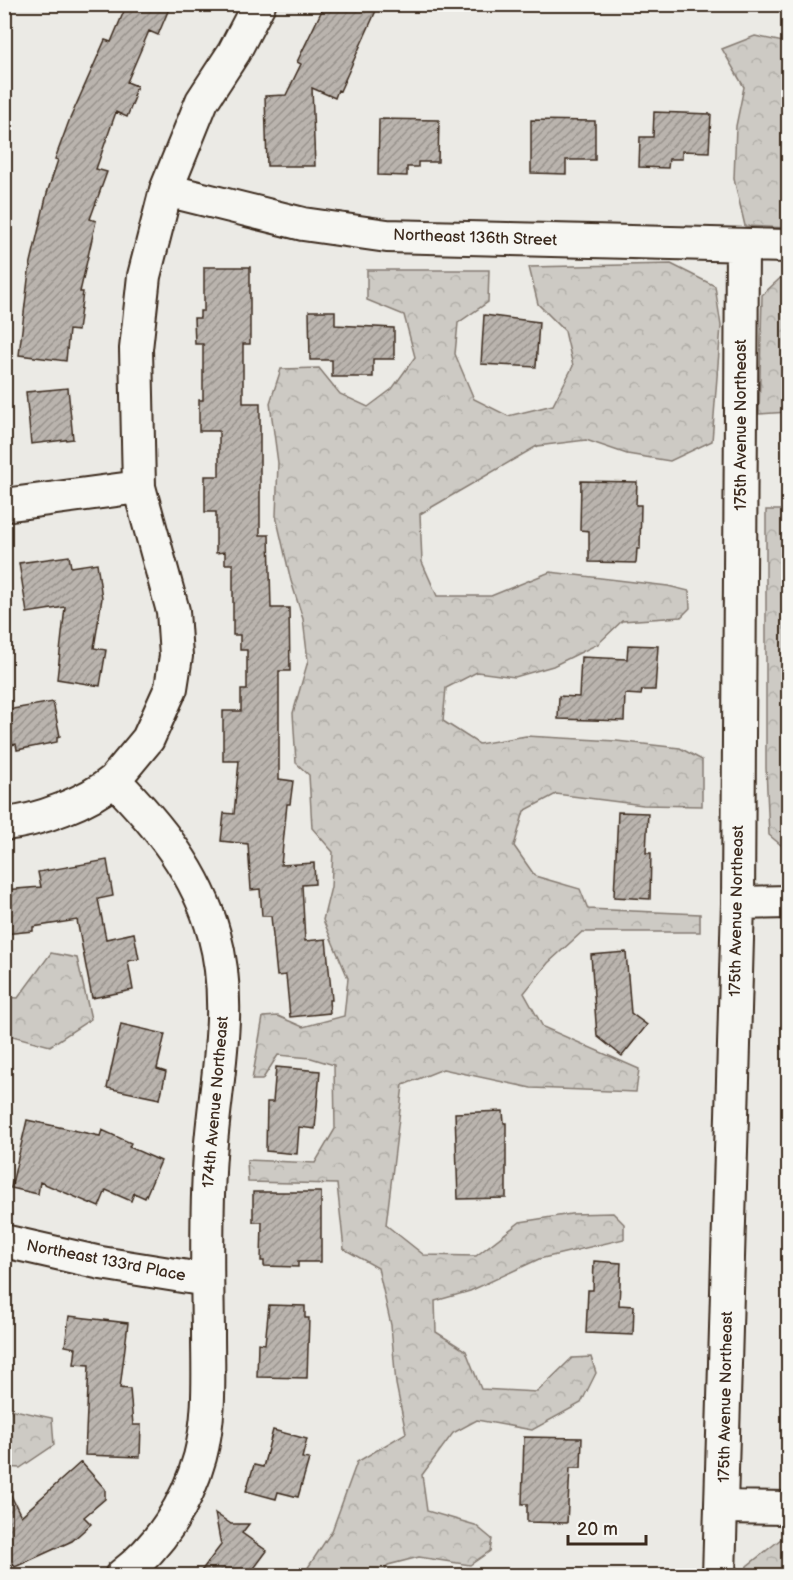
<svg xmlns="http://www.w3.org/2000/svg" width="793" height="1580" font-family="'Balsamiq Sans',sans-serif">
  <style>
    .forest { fill: url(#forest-crowns); stroke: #847a71; stroke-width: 1.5 }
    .building { fill: url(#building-hatch); stroke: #3b2a1e; stroke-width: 1.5 }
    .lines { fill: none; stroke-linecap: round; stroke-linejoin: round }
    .minor-casing { stroke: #3b2a1e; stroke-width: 36 }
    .minor { stroke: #f6f6f2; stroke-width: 32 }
    .labels { text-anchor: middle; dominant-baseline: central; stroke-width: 6; stroke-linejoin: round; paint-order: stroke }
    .street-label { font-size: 16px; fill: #3b2a1e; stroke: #f6f6f2 }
  </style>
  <defs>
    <pattern id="forest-crowns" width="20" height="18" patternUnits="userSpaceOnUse" patternTransform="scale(1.5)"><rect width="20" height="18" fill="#cdcac4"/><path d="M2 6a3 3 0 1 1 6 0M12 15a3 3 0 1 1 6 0" fill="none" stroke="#b1aea8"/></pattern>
    <pattern id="building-hatch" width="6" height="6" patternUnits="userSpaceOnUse" patternTransform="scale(1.5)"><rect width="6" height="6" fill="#bab4ae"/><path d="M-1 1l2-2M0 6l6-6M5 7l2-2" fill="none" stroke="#98938d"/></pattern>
  </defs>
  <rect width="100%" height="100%" fill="#ebeae5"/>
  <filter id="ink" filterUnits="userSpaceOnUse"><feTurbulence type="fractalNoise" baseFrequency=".0167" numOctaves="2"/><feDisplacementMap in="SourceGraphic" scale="12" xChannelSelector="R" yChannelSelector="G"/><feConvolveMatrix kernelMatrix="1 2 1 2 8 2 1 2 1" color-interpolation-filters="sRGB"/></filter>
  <g filter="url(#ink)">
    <path class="forest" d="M755,36L788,43V228L745,226L734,179L736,126L744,87L722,49Z
      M671,264L715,286L721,326L712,441L670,461L627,454L586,440L537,446L420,514L422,562L437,596H491L550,572L668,586L689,591L690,608L681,617L622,621L598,644L553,666L515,677L477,672L446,688L443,721L479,744L526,736L616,741L680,748L702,760V806L643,805L556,794L524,811L514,846L535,876L580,889L588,909L700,914V932H582L548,963L524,993L543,1027L639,1069L636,1092L531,1088L443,1069L403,1085L386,1225L424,1255L476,1256L520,1222L571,1214L613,1213L624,1224V1239L539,1259L470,1291L435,1301L436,1332L466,1351L481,1389L537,1392L572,1358L591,1357L596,1373L581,1403L532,1430L477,1420L453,1433L422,1475L427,1511L475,1525L492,1539L490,1551L470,1565L419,1557L388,1565L383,1575H303L332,1531L357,1462L406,1433L396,1384L391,1325L378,1268L344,1249L337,1184L248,1182L247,1160L315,1163L335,1129L334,1065L311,1058L278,1055L262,1080H252L263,1017L278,1016L303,1027L344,1016L348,978L323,920L331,887L333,852L312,828L309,775L296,763L293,713L308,661L303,619L291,581L276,516L278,463L270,403L281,369L319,368L340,394L368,407L392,389L415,357L404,315L367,300V270H489L488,302L458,323L455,354L474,399L508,416L553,405L573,366L565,331L538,304L529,267Z
      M788,271V412L759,414L762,295Z
      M766,510H787L788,851L769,835L766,768Z
      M51,953L77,958L91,1019L50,1046L5,1034V997L18,998Z
      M5,1408L52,1418L54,1445L20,1468L5,1467Z
      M781,1539H788V1575H745L747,1566Z"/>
    <path class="building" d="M127,4H171L158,35L149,31L127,82L137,86L133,96L135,97L127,117L116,112L96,169L107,172L90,219L96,221L80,292H83L78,331L69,330L66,361L19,355L29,271L47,193L58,160L55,159L69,121L105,40L111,42Z
      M325,4H379L340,91L338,90L335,98L312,88L315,166H267L265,96L286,95L301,64L297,62Z
      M654,112L711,114L709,152L682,151V159H669L668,168L639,167L640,137H653Z
      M379,119L439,120L438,162H418V167H407V176L378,175Z
      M531,120L595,121V160H566V174L531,173Z
      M204,267H250V344H243V403H260V535H269L271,608H289L290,671H279V779L293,781L290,804H287L281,865L314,863L315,884L302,885L305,941L326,939L332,1000H329L330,1013L290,1017L286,975L277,976L271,916H262L260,889L251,890L248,844L221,841L224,813L234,814L239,761H223V711H241V690H247V650H240V635H233V564H225V552L216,553V512H205V476H219V431H199V400H203V344H195L194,318H200V311H204Z
      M309,311H335V325L394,328V359H373V377H332V360H310Z
      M484,315L539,322L536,367L481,364Z
      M68,388L73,439L31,444L26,392Z
      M581,481L637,482L636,505H641L640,549H637L636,563L589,562V531L580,530Z
      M69,556L71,567L97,563L102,598L94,648L106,650L100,686L57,679L65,607L27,613L19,563Z
      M628,645L658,646L655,690H642L641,695L625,694L624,721L558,719L559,696L579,697L581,657L627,659Z
      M53,702L60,736L57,737V742L17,750L16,744L4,746V713L7,710Z
      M618,812L648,813L646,853H651L650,899L614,897Z
      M107,860L113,896L98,899L106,939L134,933L139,959L128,961L133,990L92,998L77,920L33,927V931L4,934V890L41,887L38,872Z
      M626,952L631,1013L647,1025L622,1056L597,1036L591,955Z
      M121,1024L165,1034L157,1069L166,1072L160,1099L107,1088Z
      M276,1067L320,1071L315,1129L299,1127L297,1154L266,1151L267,1102H273Z
      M503,1111L504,1123H506V1198L458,1199L455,1113Z
      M27,1120L100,1136L102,1130L131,1143L129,1147L161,1161L145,1198L134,1193L131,1201L106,1190L99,1207L40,1182L38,1194L11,1188Z
      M253,1192H321V1262H298V1267L264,1266V1261H261L262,1222H253Z
      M594,1261L621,1263L619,1305L634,1306L633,1335L586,1333L588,1290H593Z
      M269,1305L305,1306V1318H309L307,1378L257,1377L258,1343L265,1344Z
      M69,1316L128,1323L120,1388L130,1389L133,1425H141L140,1457L85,1455L89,1365L74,1364L76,1348L65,1346Z
      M273,1430L307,1439L302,1458L309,1459L298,1497L278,1492L276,1499L246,1491L254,1465L263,1467Z
      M524,1437L582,1438L581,1468H570L567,1523L527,1522V1504H522Z
      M81,1462L105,1489V1499L84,1517L91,1524L72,1541L15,1567L13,1563L4,1567V1481L21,1516Z
      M215,1513L231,1524H249L242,1533L267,1551L249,1575H198L221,1545Z"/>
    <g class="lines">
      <g class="minor-casing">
        <path id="minor" d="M166,190L303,224L387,236L788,246
          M4,505L139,487
          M4,824C39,821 88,802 114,780
          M738,903L788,902
          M4,1241L101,1263L207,1280
          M723,1507L788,1508
          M121,1576C160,1546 187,1504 200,1457C211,1415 208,1374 208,1331C207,1278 206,1225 209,1172C212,1092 236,1013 214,934C197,872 158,825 114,780L148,739L171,688L176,656L173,611L139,487L136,349L144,276L166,190L202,101L234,52L259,4
          M719,1576L738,903L742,246"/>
      </g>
      <use href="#minor" class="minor"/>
    </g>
  </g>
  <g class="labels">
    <g class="street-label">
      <text transform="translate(475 238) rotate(2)">Northeast 136th Street</text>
      <text transform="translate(741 425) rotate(-90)">175th Avenue Northeast</text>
      <text transform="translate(737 911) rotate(-89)">175th Avenue Northeast</text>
      <text transform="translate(216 1102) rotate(-85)">174th Avenue Northeast</text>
      <text transform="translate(106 1261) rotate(11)">Northeast 133rd Place</text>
      <text transform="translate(726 1397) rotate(-89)">175th Avenue Northeast</text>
    </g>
  </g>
  <rect width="793" height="1580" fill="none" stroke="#f6f6f2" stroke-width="24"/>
  <rect x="12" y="12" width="769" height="1556" fill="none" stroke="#3b2a1e" stroke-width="2" filter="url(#ink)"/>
  <path d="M568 1535v9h78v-9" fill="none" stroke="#3b2a1e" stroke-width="3"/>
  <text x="577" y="1535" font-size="18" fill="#3b2a1e" stroke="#f6f6f2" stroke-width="4.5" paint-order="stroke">20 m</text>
</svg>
